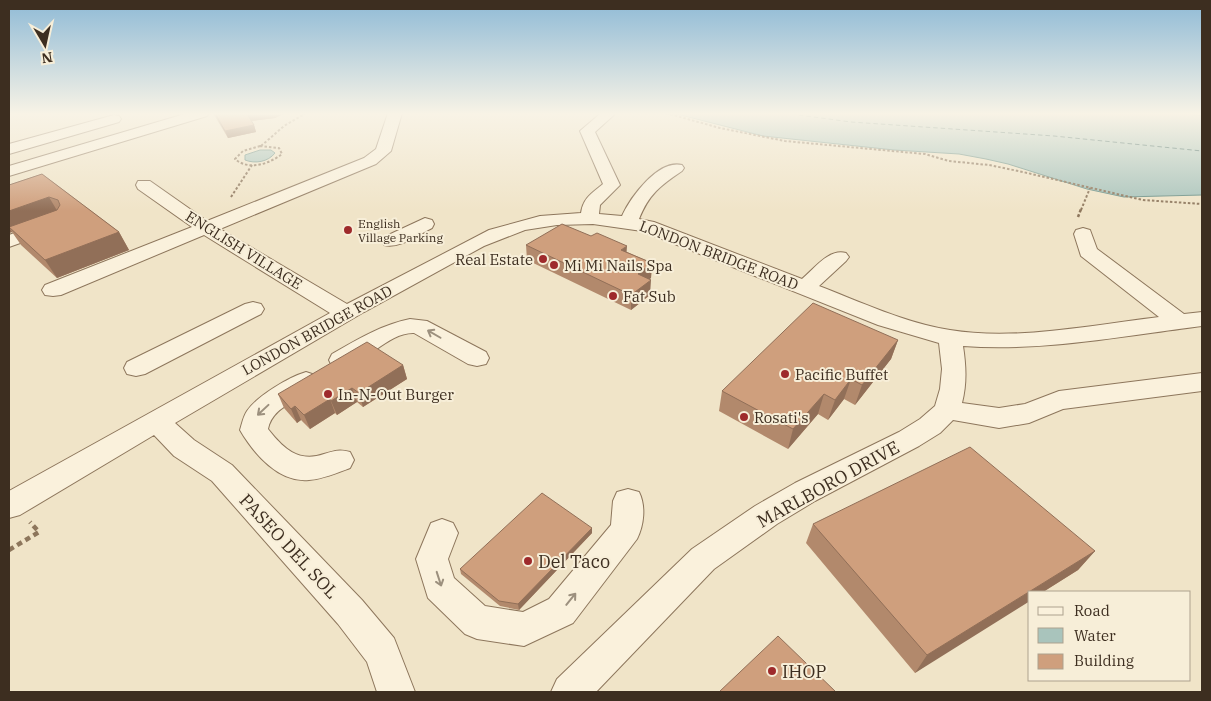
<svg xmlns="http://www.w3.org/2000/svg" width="1211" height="701" font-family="'IBM Plex Serif',serif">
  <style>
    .water { fill: #a9c4bc; stroke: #6f938a }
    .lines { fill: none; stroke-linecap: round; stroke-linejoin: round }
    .ferry { stroke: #2f5d5a; stroke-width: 1; stroke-dasharray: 4.5 3; stroke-linecap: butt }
    .minor-casing { stroke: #8d765c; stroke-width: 2 }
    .path-far2 { stroke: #8d765c; stroke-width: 2; stroke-dasharray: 2.5 2; stroke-linecap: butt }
    .path-far1 { stroke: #8d765c; stroke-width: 2.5; stroke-dasharray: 3 2; stroke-linecap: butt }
    .path { stroke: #8d765c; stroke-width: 4.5; stroke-dasharray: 5.5 4; stroke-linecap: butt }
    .minor { fill: #faf1dc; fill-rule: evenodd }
    .wall { fill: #b2896c }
    .shaded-wall { fill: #916f58 }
    .building { fill: #cf9f7d; stroke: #916f58 }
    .oneway { stroke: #9c907e }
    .poi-dot { fill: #9e2a2b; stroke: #f7eed8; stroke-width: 2 }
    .labels { text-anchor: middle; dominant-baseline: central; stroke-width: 4; stroke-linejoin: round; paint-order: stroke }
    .far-poi-label { font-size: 12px; fill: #3d2e20; stroke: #f7eed8; text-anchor: start }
    .street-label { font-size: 15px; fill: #3d2e20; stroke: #f7eed8 }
    .poi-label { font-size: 15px; fill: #3d2e20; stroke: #f7eed8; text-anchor: start }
    .near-street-label { font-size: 18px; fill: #3d2e20; stroke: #f7eed8 }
    .near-poi-label { font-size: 18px; fill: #3d2e20; stroke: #f7eed8; text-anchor: start }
  </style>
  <rect width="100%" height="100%" fill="#f0e4c8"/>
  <path class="water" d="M673,113H1181L1202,116V195L1124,197L1087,189L1008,164L986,159L959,154L894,150L763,136Z
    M260,150H271L275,153C268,162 255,164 245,160V155Z"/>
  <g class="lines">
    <path class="ferry" d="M784,113L851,122L1054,136L1202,151"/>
    <g class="minor-casing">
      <path id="minor" d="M188,113H209L207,116L9,176V166Z
        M388,113H402L391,151L376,164L220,229L347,304L489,230L540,216L581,213C583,198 592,193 603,184L580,131L601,113H616L595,132L620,185L600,205L599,214L622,216C630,198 658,159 682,165L684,168L682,171C660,186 649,194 639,219L654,222L802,279C814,269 829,248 846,253L849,257L846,261L819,286C861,302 905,323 950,330C1015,341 1094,325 1159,317L1081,256L1074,234L1076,230L1083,228L1090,230L1097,249L1184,314L1202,312V326C1123,336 1042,352 963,346C966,366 967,383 962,403L999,408L1025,404L1059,391L1202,373V391L1063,409L1029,423L999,428L953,420L940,433L919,446L815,501L777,524L714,569L596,692H551L557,679L692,549L755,506L795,483L899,432L920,419L935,406L940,389L942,369L939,343L878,325L642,231L593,224L557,225L525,230L484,246L364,312L175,423L194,440L232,465L362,600L394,638L415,692H377L367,662L338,624L212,481L174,456L154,435L20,515L9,518V491L330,313L204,235L61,295L53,296L45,295L42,290L45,285L192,227L138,189L136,185L138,181H150L207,221L364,158L376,149Z
        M114,115L119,116L121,119L119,122L9,154V144Z
        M425,218L432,220L434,224L432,228C418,235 400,249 384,245L381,241L384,237Z
        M47,221L54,223L56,227L54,231L9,247V235Z
        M253,302L261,304L264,309L261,314L145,374L136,376L127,374L124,368L127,362L245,304Z
        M410,319L427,321L486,352L489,358L486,364L477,366L468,364L414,333C385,332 360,373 332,366L329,360L332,354C358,339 381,325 410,319Z
        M306,372L315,375L319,381C306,401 273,403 268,429C283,448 298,463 324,454C334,451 339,449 350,452L354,460L350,468C337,473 323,479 309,480C279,483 254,454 240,430C242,424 243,417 247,411C257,396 289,377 306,372Z
        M628,489L639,492C646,506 644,525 637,539L573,623L524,646L477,639L465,634L428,598L416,559L431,523L442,519L453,523L458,533L448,559L454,578L485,606L523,612L549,599L611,525L613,501L617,492Z"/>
    </g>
    <path class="path-far2" d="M666,113L720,128L785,141L925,154L949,161L989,165L1023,172L1143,200L1202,204
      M260,146L279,148L282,154C269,164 249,171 235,159L243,151Z
      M261,146L284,126L306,113
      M231,197L252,165
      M1081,210L1090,188"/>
    <path class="path-far1" d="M1078,217L1081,209"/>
    <path class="path" d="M9,550L39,532L30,522"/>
    <use href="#minor" class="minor"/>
  </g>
  <path class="wall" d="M213,113H285L275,118L251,121L254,125L256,132L228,138Z
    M42,174L119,232L129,250L57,278L21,245L12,232L9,233V185Z
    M526,245L627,252L652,263L651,278L649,279L650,295L631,310L527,260Z
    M898,340L891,359L855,405L844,399L828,420L818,414L788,449L719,411L722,391Z
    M403,365L407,379L363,407L357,402L337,415L335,413L310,429L301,420L297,423L284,408L278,394Z
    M813,524L1095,551L1078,570L1043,592H1030L915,673L806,543Z
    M592,528V533L519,610L500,606L461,574L460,569Z"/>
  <path class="shaded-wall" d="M258,113H285L275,118L249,121L247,114Z
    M254,125L256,132L228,138L225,131Z
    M49,197L59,214L9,227V211Z
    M9,227L12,232L9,233Z
    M119,232L129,250L57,278L45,260Z
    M627,246L626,260L621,250Z
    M652,263L651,278L637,289L638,274Z
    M651,280L650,295L631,310V295Z
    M898,340L891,359L855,405L862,385Z
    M403,365L407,379L363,407L359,393Z
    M851,379L844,399L828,420L835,400Z
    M352,388L357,402L337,415L331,401Z
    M824,394L818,414L788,449L793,429Z
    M330,399L335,413L310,429L304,415Z
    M295,406L301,420L297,423L291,409Z
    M592,528V533L519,610L518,604Z
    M1095,551L1078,570L1043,592H1030V601L915,673L927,655Z"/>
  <path class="building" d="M215,113H258L247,114L254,125L225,131Z
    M42,174L119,232L45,260L9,227L57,210L60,205L58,200L49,197L9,211V185Z
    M562,224L591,236L597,233L627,246L621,250L652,263L638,274L651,280L631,295L526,245Z
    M813,303L898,340L862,385L851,379L835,400L824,394L793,429L722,391Z
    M367,342L403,365L359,393L352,388L331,401L330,399L304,415L295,406L291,409L278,394Z
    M970,447L1095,551L927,655L813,524Z
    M542,493L592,528L518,604L499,601L460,569Z
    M778,636L836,692H719Z"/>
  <defs><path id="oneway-shaft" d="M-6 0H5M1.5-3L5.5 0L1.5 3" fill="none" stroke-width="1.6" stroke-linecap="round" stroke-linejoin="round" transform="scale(1.25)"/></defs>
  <g class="oneway">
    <use href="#oneway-shaft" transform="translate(434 334) rotate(-150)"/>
    <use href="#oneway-shaft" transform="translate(263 410) rotate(137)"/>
    <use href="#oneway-shaft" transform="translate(439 579) rotate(72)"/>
    <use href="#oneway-shaft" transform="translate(571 599) rotate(-51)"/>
  </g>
  <linearGradient id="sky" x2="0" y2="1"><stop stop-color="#8fbad6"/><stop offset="0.54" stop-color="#f8f3e6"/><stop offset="1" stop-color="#f8f3e6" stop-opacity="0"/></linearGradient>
  <rect width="1211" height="211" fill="url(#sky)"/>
  <g class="poi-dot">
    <circle cx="348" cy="230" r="5"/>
    <circle cx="543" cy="259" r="5"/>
    <circle cx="554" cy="265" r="5"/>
    <circle cx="613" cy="296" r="5"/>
    <circle cx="785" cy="374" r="5"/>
    <circle cx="328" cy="394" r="5"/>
    <circle cx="744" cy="417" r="5"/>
    <circle cx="528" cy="561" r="5"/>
    <circle cx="772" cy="671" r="5"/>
  </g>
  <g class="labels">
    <g class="far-poi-label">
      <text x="358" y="223">English<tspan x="358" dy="14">Village Parking</tspan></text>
    </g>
    <g class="street-label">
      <text transform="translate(244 250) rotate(32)">ENGLISH VILLAGE</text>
      <text transform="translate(719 255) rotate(21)">LONDON BRIDGE ROAD</text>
      <text transform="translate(317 330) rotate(-29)">LONDON BRIDGE ROAD</text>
    </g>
    <g class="poi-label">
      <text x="533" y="259" text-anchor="end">Real Estate</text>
      <text x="564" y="265">Mi Mi Nails Spa</text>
      <text x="623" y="296">Fat Sub</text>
      <text x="795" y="374">Pacific Buffet</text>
      <text x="338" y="394">In-N-Out Burger</text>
      <text x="754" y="417">Rosati's</text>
    </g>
    <g class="near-street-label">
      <text transform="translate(828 484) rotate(-29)">MARLBORO DRIVE</text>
      <text transform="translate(289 546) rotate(47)">PASEO DEL SOL</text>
    </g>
    <g class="near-poi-label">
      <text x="538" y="561">Del Taco</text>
      <text x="782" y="671">IHOP</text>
    </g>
  </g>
  <rect width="1211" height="701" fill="none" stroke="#3d2e20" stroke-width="20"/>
  <rect x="1028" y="591" width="162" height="90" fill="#f7eed8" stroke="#ada18e"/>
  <rect x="1038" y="607" width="25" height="8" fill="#faf1dc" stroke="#ada18e"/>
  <text x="1074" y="616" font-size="15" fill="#3d2e20">Road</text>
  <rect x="1038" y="628" width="25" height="15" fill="#a9c4bc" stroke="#ada18e"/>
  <text x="1074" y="641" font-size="15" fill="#3d2e20">Water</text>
  <rect x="1038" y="654" width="25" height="15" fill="#cf9f7d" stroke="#ada18e"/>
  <text x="1074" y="666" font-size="15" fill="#3d2e20">Building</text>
  <g transform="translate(45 45) rotate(171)" stroke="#f7eed8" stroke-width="4" paint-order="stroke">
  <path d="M0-4L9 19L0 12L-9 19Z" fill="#3d2e20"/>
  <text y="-8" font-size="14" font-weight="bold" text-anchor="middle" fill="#3d2e20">N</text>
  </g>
</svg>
